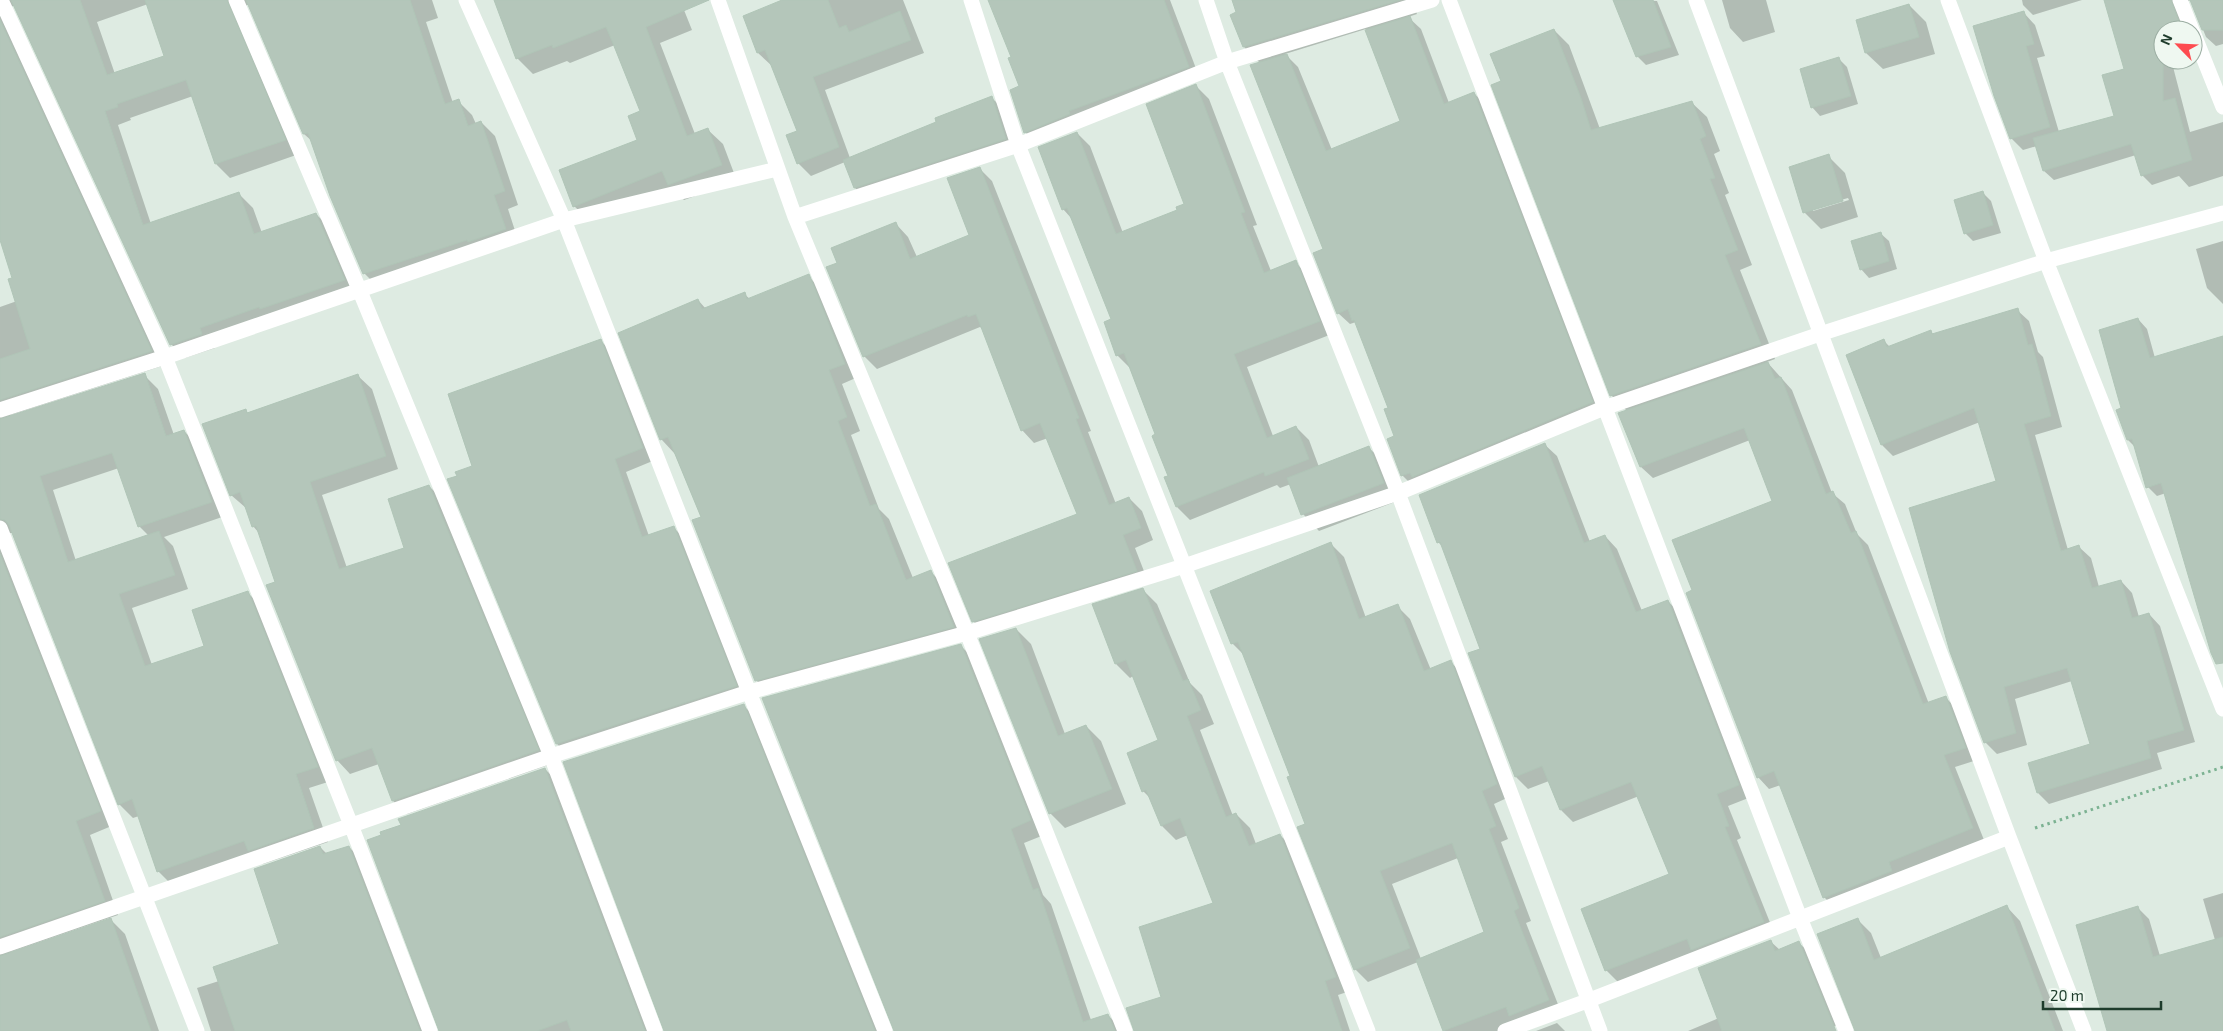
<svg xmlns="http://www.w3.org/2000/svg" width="2223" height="1031" font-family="'Exo 2',sans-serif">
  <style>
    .shadow { fill: #0003; fill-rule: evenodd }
    .building { fill: #b4c6ba; stroke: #b0c5b7 }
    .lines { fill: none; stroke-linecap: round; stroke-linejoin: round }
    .path { stroke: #7cb292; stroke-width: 3; stroke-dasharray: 2.5 4; stroke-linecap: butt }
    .street { stroke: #fff; stroke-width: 15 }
  </style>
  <rect width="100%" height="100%" fill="#deebe2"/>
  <path class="shadow" d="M0,0H432L438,18L426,22L453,103L458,101L472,115L476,124L481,122L495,136L518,205L508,209L519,243L378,287L364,273L313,142L304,134L250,5H247L242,9L299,154L230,178L216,164L193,96L130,118L131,120L118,125L151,224L239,194L253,208L262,233L316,214L330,228L358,294L213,342L215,348L185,358L171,344L15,5L7,9L165,365L11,415L7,419L144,375L158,389L174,435L184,431L198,445L225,516L164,537L173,546L188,589L132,608L152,665L206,646L248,593L262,607L331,781L309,788L328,842L263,864L254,856L172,885L158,871L139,816L133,818L119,804L13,533H10L4,540L114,825L90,835L118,915L11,952L7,956L111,920L125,934L159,1031H0V307L17,301L14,278L0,236ZM148,4L166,57L115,74L97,22ZM119,468L139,526L149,536L76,561L53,490Z
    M495,0H680L692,30L660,43L695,134L707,129L723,144L737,181L684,200L673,188L590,221L574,206L639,140L641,111L615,45L570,63L567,61L533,74L518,59Z
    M786,0H903L924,53L825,90L850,158L938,123L992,98L1000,106L1014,147L863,196L855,188L845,162L811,176L798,163L799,132L772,66L758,53L744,16Z
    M989,0H1170L1200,79L1037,144L1025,132L1021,87L1013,58Z
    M1233,0H1420L1415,9L1417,14L1408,17L1421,29L1449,103L1474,93L1485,105L1604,414L1414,487L1402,475L1390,408L1356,322L1350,324L1338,313L1325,250L1260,63L1244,47L1238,13ZM1366,29L1402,122L1332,150L1298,67L1285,54Z
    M1630,0L1657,1L1679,55L1646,65L1638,57L1617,5Z
    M1722,0H1766L1775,32L1743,42L1730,28Z
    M2022,0H2082L2033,15L2023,5Z
    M2105,0H2223V44L2216,46L2206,37L2191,0L2182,3L2187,30H2163V60H2181L2172,63L2190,132L2223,122V176L2189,187L2179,176L2152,185L2142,175L2136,155L2054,180L2044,171L2037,146L2023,150L2011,138L2024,13L2035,25L2045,56L2037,58L2059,132L2116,117L2126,70Z
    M1909,5L1926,22L1935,54L1883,69L1866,53Z
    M1554,30L1569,45L1600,129L1691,102L1707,117L1720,151L1714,154L1729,193L1725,195L1752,265L1740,270L1775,359L1767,362L1792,390L1832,493L1845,504L1857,534L1868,545L1929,704L1946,698L1958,710L1977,760L1955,767L1984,840L1836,909L1824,897L1781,785L1769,789L1758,777L1693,591L1774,501L1750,440L1653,478L1641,467L1620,414L1627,411L1611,395L1502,82Z
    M1839,59L1847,67L1858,104L1820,116L1812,107Z
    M1196,86L1209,99L1257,225L1253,226L1271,271L1295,262L1308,275L1332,334L1247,367L1273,436L1296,427L1309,440L1319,467L1369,448L1386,464L1400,500L1319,531L1303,514L1291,484L1280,488L1277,485L1190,520L1177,507L1166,478L1170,476L1157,435L1130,368L1117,355L1113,320L1072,219L1063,209L1077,133L1090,146L1123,233L1179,210L1186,205Z
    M1828,156L1845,173L1858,217L1821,229L1804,212ZM1848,198L1849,200L1813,211V208Z
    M980,169L992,181L1091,431L1088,432L1116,504L1129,498L1142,511L1153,540L1135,548L1149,584L986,634L973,621L1079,515L1048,438L1034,443L1022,430L983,329L980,327L877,369L864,356L839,264L896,224L908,237L917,257L971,236Z
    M1983,193L1991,201L2001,233L1973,241L1965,233Z
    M1880,233L1889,241L1897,269L1869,278L1861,269Z
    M2223,241V304L2207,288L2196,249Z
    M808,276L822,290L858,377L842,384L860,431L851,435L879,509L889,519L913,578L931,572L944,585L967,640L770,694L756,680L702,518L675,454L662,440L620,333L698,300L706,309L744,294L750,299Z
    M2017,310L2029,321L2038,352L2043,357L2062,427L2035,435L2068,550L2079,547L2091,558L2099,587L2121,581L2132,593L2139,617L2149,614L2160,626L2195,742L2157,753L2162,769L2049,804L2038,793L2092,744L2072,681L2015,699L2027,745L1997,754L1985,742L1998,481L1980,422L1893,456L1882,445L1848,356L1884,341L1890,347L1931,332L1934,335Z
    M2138,319L2147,329L2155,358L2223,338V631L2166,493L2157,496L2148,487L2136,448L2128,440L2123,409Z
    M600,340L613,353L655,460L626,472L649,536L674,528L686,540L748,698L570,756L557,744L449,480L474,467Z
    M358,376L372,389L398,469L322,495L347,568L406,548L429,486L443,500L551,764L407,814L393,801L379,764L350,774L337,760L259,533L253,526L246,508L231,495L245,410L249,414Z
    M1544,444L1557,456L1590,542L1605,536L1617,549L1642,611L1668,601L1680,614L1751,797L1728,806L1741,838L1737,840L1775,935L1619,983L1606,970L1670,875L1639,796L1573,822L1561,810L1549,781L1528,789L1516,777L1470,654L1481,650L1443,547L1438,542Z
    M1331,544L1344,557L1366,618L1397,606L1410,619L1431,670L1451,662L1463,675L1509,797L1494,804L1508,839L1501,842L1531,921L1526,923L1563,1017L1525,1031H1445L1418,962L1368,982L1355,969L1291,777L1244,655L1232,643ZM1458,858L1486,933L1421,959L1392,884Z
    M1143,590L1157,604L1190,683L1202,695L1214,724L1200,730L1233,816L1236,814L1250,828L1256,844L1280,835L1294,849L1350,991L1338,995L1350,1031H1135L1162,998L1215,904L1188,835L1176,840L1162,826L1151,799L1143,791L1160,741L1133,676L1130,678L1116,664Z
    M1016,629L1031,644L1065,734L1086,726L1101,741L1126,804L1065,828L1050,813Z
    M961,646L975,660L1044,835L1024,843L1043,895L1051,904L1091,1020L1108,1015L1123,1031H895Z
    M743,705L757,719L882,1031H665Z
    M545,769L559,783L653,1031H440Z
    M320,847L327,854L349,847L363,861L428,1031H211L197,988L219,981L281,944Z
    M2223,893V1031H2118L2138,908L2149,919L2160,956L2215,940L2203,899Z
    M2007,907L2020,921L2063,1031H1872L1857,919L1871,933L1881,958Z
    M1770,941L1780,950L1799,943L1812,955L1840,1024L1822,1031H1688L1719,1018Z
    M1557,1023L1565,1031H1536Z"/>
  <path class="building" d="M11,0H80L107,75L164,56L145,0H227L286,140L215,164L186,80L117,104L118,107L105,111L143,225L239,192L254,234L316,213L345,280L260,309L259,307L200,328L202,334L170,345Z
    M246,0H410L445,104L459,99L468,126L481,121L505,191L494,195L506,229L468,242L467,240L363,274L330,196L308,133L303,134Z
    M494,0H709L646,27L687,136L708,128L722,165L668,185L662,171L573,207L559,170L637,140L628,116L640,111L612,41L606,27L553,48L552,45L516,59Z
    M782,0H828L839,28L846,25L849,32L900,11L911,40L813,77L839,147L797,164L786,135L797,131L765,50L757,53L743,16Z
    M988,0H1164L1189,67L1069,111L1070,114L1024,133L1010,90L1019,86L1008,58L1011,57Z
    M1232,0H1400L1243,47L1230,15L1236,12Z
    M1613,0H1653L1671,47L1636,57Z
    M2104,0H2171L2182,30H2163V101L2175,98L2192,160L2141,176L2131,144L2043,171L2033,138L2114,116L2102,75L2124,69Z
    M2190,0H2223V30H2202Z
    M1909,4L1919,37L1865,53L1856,20Z
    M2024,11L2034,44L2026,46L2050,127L2010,139L1994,96L1973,26Z
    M1410,16L1444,104L1474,92L1593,402L1412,477L1410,473L1401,476L1387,439L1394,436L1384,409L1388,408L1354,320L1352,321L1348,309L1337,314L1313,253L1323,249L1250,65L1287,54L1326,151L1400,121L1365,30Z
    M0,20L152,351L0,400V359L30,349L8,279L12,278L0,240Z
    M1554,29L1581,98L1591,130L1692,101L1706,136L1700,139L1715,178L1710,179L1738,250L1725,255L1761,344L1610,396L1491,85L1501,81L1490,54Z
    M1839,57L1851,96L1811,108L1800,69Z
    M1196,84L1245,212L1241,213L1264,273L1296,260L1320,321L1234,354L1267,438L1296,426L1309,459L1265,476L1264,472L1176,507L1164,477L1168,476L1152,436L1155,434L1124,353L1116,356L1104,322L1111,319L1067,208L1062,210L1038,147L1077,132L1116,234L1177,210L1176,207L1184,204L1146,104Z
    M992,96L1006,139L854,188L843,160L936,122L935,118Z
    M1829,154L1843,201L1803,213L1789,167Z
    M980,167L1079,418L1076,419L1109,505L1129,497L1141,528L1123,535L1137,571L972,622L948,563L1077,514L1040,423L1021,431L976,314L968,317L967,315L863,357L826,267L837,263L831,248L896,222L910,259L969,235L947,178Z
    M1983,191L1993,225L1964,234L1954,200Z
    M1881,232L1889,261L1860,270L1851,241Z
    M809,274L845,364L829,370L847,417L838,421L870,506L876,504L906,580L931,570L954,627L755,681L692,520L701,517L668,437L660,440L618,333L698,299L702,309L745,292L747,299Z
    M2018,308L2028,345L2032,344L2051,416L2024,424L2061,551L2079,545L2092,588L2121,580L2132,618L2149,613L2184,730L2147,741L2151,758L2037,793L2028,763L2090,744L2067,668L2004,687L2016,733L1984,743L1950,652L1909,508L1996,481L1974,408L1881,445L1846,355L1884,339L1887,347L1931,330L1932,334Z
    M2138,318L2150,358L2223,336V663L2216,664L2211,653L2161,483L2146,488L2132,439L2127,440L2116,410L2121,408L2099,330Z
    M601,339L643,448L615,459L642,537L674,526L737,686L556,744L447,479L457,476L455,472L472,466L448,394Z
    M1768,362L1775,379L1781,377L1826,494L1833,491L1851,533L1856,531L1923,704L1946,696L1966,748L1944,755L1973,828L1889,862L1892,871L1823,898L1774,771L1757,778L1686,593L1692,590L1672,540L1772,501L1744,428L1640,467L1618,413Z
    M145,373L166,436L184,430L212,502L138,527L112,453L40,476L68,562L159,531L175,575L119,594L145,666L204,646L192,610L248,591L318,767L296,774L314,828L248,851L244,841L157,872L132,799L118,805L9,525L5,520L0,519V419Z
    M358,374L386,456L310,482L339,569L404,548L388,499L429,485L539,750L392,801L372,748L336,761L266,585L275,582L256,526L252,527L240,492L230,496L202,424L246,409L247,413Z
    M1545,443L1584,543L1605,535L1636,612L1668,600L1739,785L1717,794L1729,826L1725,827L1764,922L1691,950L1687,939L1605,971L1581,909L1669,874L1631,782L1560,810L1542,766L1515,777L1468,653L1480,649L1440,542L1437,543L1419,495Z
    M1369,446L1384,483L1301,515L1287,478Z
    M1331,542L1359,619L1398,604L1424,671L1451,660L1497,784L1482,791L1496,826L1489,829L1519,908L1514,911L1549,1000L1509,1016L1506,1007L1443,1031L1416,960L1484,932L1452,843L1380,871L1410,948L1354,970L1297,827L1305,824L1287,777L1290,776L1238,642L1231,644L1210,591Z
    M0,554L101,811L76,821L105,901L0,937Z
    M1143,588L1183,681L1188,679L1201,710L1187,716L1226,817L1236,813L1249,846L1280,834L1336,977L1325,981L1342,1031H1134L1126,1008L1161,997L1139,927L1213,903L1180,818L1161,826L1146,790L1142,792L1127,753L1158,740L1126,660L1115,664L1092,604Z
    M1016,628L1058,736L1086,725L1112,789L1049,814L979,639Z
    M961,644L1031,820L1011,829L1033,890L1038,888L1083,1022L1108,1014L1115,1031H894L762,698Z
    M744,704L875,1031H664L563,762Z
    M545,768L645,1031H571L567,1020L537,1031H439L367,840L381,835L380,832L401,825L398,819Z
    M320,846L323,854L349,846L420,1031H235L213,967L279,944L254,869Z
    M2007,905L2055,1031H1855L1817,934L1858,918L1874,960Z
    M2138,906L2153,957L2223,937V1031H2107L2076,925Z
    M111,918L151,1031H0V956Z
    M1771,940L1775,951L1799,941L1836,1031H1722L1698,968Z"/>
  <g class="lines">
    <path class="path" d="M2035,828L2223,767"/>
    <path class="street" d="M1,0L165,357L351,825L430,1031
      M236,0L359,289L551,756L655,1031
      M466,0L564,220L749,692L885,1031
      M718,0L795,217L967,633L1125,1031
      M971,0L1018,145L1368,1031
      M1206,0L1227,62L1398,493L1600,1031
      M1449,0L1800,918L1846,1031
      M1696,0L2009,837L2084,1031
      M1948,0L2046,261L2223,709
      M2180,0L2192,30
      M2193,32L2223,107
      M795,217L1018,145L1227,62L1432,0
      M0,410L165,357L564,220L777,169
      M0,528L197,1031
      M0,947L551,756L749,692L967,633L1184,566L1398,493L1604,408L1820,334L2046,261L2223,213
      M1505,1031L1587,1001L2009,837"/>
  </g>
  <g transform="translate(2178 45) rotate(294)"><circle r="24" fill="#eff8f1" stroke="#9bada2"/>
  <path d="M0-4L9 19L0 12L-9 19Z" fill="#fd4b50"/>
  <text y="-8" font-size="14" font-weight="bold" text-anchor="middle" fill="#1e3c2c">N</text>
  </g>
  <path d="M2043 1001v8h118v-8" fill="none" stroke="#1e3c2c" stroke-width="2.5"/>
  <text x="2050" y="1001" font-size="15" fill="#1e3c2c" stroke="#eff8f1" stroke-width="4" paint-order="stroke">20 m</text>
</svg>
